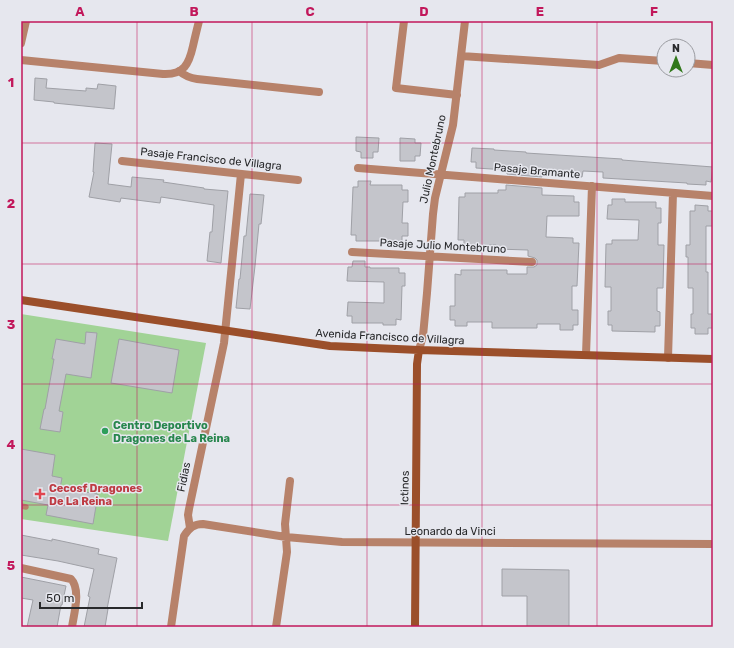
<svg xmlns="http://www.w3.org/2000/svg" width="734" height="648" font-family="Rubik,sans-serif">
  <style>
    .green { fill: #a1d396 }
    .building { fill: #c4c5cb; stroke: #9fa0a6 }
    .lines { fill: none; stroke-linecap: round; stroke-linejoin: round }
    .lane { stroke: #b7826a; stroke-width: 5.5 }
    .street { stroke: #b7826a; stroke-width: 8 }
    .secondary { stroke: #9b4f2a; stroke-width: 8 }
    .grid { fill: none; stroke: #c2185b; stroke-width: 1; stroke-opacity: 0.55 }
    .leisure-dot { fill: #2e9e5b; stroke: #e6e7ee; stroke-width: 1.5 }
    .health-dot { fill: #e0444e; stroke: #e6e7ee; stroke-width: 1.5 }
    .labels { text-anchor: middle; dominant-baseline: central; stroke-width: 3; stroke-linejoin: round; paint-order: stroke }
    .street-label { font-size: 11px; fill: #28292b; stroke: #e6e7ee }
    .leisure-label { font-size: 11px; font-weight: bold; fill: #27864d; stroke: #e6e7ee; text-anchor: start }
    .health-label { font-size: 11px; font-weight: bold; fill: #be3a42; stroke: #e6e7ee; text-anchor: start }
    .neatline { fill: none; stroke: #c2185b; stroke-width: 1.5 }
    .grid-label { font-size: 13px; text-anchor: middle; font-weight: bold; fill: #c2185b }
  </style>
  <rect width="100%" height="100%" fill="#e6e7ee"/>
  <path class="green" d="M21,314L206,343L168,541L21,519Z"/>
  <path class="building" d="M35,78L47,79L46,88L86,91V88L97,89L98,84L116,86L114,109L54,103V102L34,100Z
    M356,137L379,138L378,152H373V158H361V152L356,151Z
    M400,138L415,139V143H421L420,156H415V161H400Z
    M95,143L112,144L108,184L131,187L132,177L164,180L163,182L204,188V189L228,191L221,263L207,261L210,232H212L214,205L161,197L160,203L121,198L120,202L89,197L94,172H93Z
    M472,148L494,149V150L526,152V153L622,159V160L713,167L711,182L706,181V185L687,184V183L603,178V172L583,171L582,177L542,174V177L507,174V170L476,168V162H471Z
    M358,181H371L370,185H402V190H408V202H403L402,223H408V236H402V241H356V235H351L353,187H358Z
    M506,185L542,188V195L574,196V202H579V216H547L546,237L573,238V243H579L577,286H572V310H578V325H573V330H560V324H537V328H492V322H467V326H455V320H450V306H455V274L461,275V270H507V274H527V267H534L537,265V260L535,258L528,256V250L496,249V245H464V240H458L459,197H465V193H498V190H506Z
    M250,194L264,195L261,224H259L255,266L250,309L236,308L239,279H240L244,236H246Z
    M612,199H625V202H656V208H661V223H658V245H664L663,288H657V311L660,312V326H655V332L612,331V325H608V311H611V287H605L606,244H612V240H638L639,220L607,219L608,205H612Z
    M695,205L708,206V211H713V226H706V272H708V314H713V328H708V334H695V328H691V314H693V288H688V257H686V245H690V211H695Z
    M353,261H365V267H370V268H399V273H405V286H402L401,320L396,319V325H383V323H352V316H347L348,302L384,303V282L347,281L348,267H352Z
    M86,332L97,333L91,378L66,374L59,411L63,412L60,432L40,429L44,409H45L54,359H52L56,339L85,344Z
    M119,339L179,350L172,393L111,383Z
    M21,449L55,455L52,476L62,478L60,488L98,494L93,524L46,515L48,505L21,500Z
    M21,535L52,541V539L99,549L98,554L117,558L107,609H108L105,627H84L90,597L88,596L94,569L58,561L21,555Z
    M502,569L569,570V627H527V596H502Z
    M21,577L66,586L62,605H61L57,627H27L33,600L21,598Z"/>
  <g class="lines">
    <path class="lane" d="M21,506L26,507"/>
    <path class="street" d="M404,21L396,88L457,95
      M21,43L26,21
      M461,56L599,65L619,58L664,61
      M21,60L163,74C184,75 189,64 193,46C195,37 197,29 199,21
      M688,63L713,65
      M179,71C185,76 189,78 197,79L319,92
      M122,161L298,180
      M358,168L713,196
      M352,252L532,262
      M419,350L423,336L427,293L433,214L435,198L453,125L465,21
      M586,355L592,186
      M668,358L673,193
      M190,528L188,515L189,509L224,343L241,174
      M21,568L71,579C81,589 74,614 72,627
      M171,627L184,536C189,528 194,524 203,524L286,537L342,542L713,544
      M276,627L287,552L285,524L290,481"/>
    <path class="secondary" d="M21,300L330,346L419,350L713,359
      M415,627L417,364L419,350"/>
  </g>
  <path class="grid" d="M137,21V627M252,21V627M367,21V627M482,21V627M597,21V627M21,143H713M21,264H713M21,384H713M21,505H713"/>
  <circle class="leisure-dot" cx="105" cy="431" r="4"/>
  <path class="health-dot" d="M38 488h4v4h4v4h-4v4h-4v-4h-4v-4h4z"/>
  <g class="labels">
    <g class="street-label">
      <text transform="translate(211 159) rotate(6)">Pasaje Francisco de Villagra</text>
      <text transform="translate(433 159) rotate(-78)">Julio Montebruno</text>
      <text transform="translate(537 171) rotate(5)">Pasaje Bramante</text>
      <text transform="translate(443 246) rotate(3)">Pasaje Julio Montebruno</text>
      <text transform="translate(390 337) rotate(3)">Avenida Francisco de Villagra</text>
      <text transform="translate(184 477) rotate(-78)">Fidias</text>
      <text transform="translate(405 488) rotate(-89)">Ictinos</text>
      <text x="450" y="531">Leonardo da Vinci</text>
    </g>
    <g class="leisure-label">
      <text x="113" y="425">Centro Deportivo<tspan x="113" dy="13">Dragones de La Reina</tspan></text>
    </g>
    <g class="health-label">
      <text x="49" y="488">Cecosf Dragones<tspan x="49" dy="13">De La Reina</tspan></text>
    </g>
  </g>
  <rect width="734" height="648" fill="none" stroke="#e6e7ee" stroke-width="44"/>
  <g transform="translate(676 58)"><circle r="19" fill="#e6e7ee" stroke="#9a9ba0"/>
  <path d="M0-3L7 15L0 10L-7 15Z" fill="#31781b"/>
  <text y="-6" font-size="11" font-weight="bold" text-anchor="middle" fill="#28292b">N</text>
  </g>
  <path d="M40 602v6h102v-6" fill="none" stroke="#28292b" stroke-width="2"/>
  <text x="46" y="602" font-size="12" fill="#28292b" stroke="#e6e7ee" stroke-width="3" paint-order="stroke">50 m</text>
  <rect x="22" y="22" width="690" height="604" class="neatline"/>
  <g class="grid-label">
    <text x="80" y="16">A</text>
    <text x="194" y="16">B</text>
    <text x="310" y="16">C</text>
    <text x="424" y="16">D</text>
    <text x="540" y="16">E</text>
    <text x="654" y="16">F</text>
    <text x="11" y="87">1</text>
    <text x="11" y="208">2</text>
    <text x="11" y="329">3</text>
    <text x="11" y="449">4</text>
    <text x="11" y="570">5</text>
  </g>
</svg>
